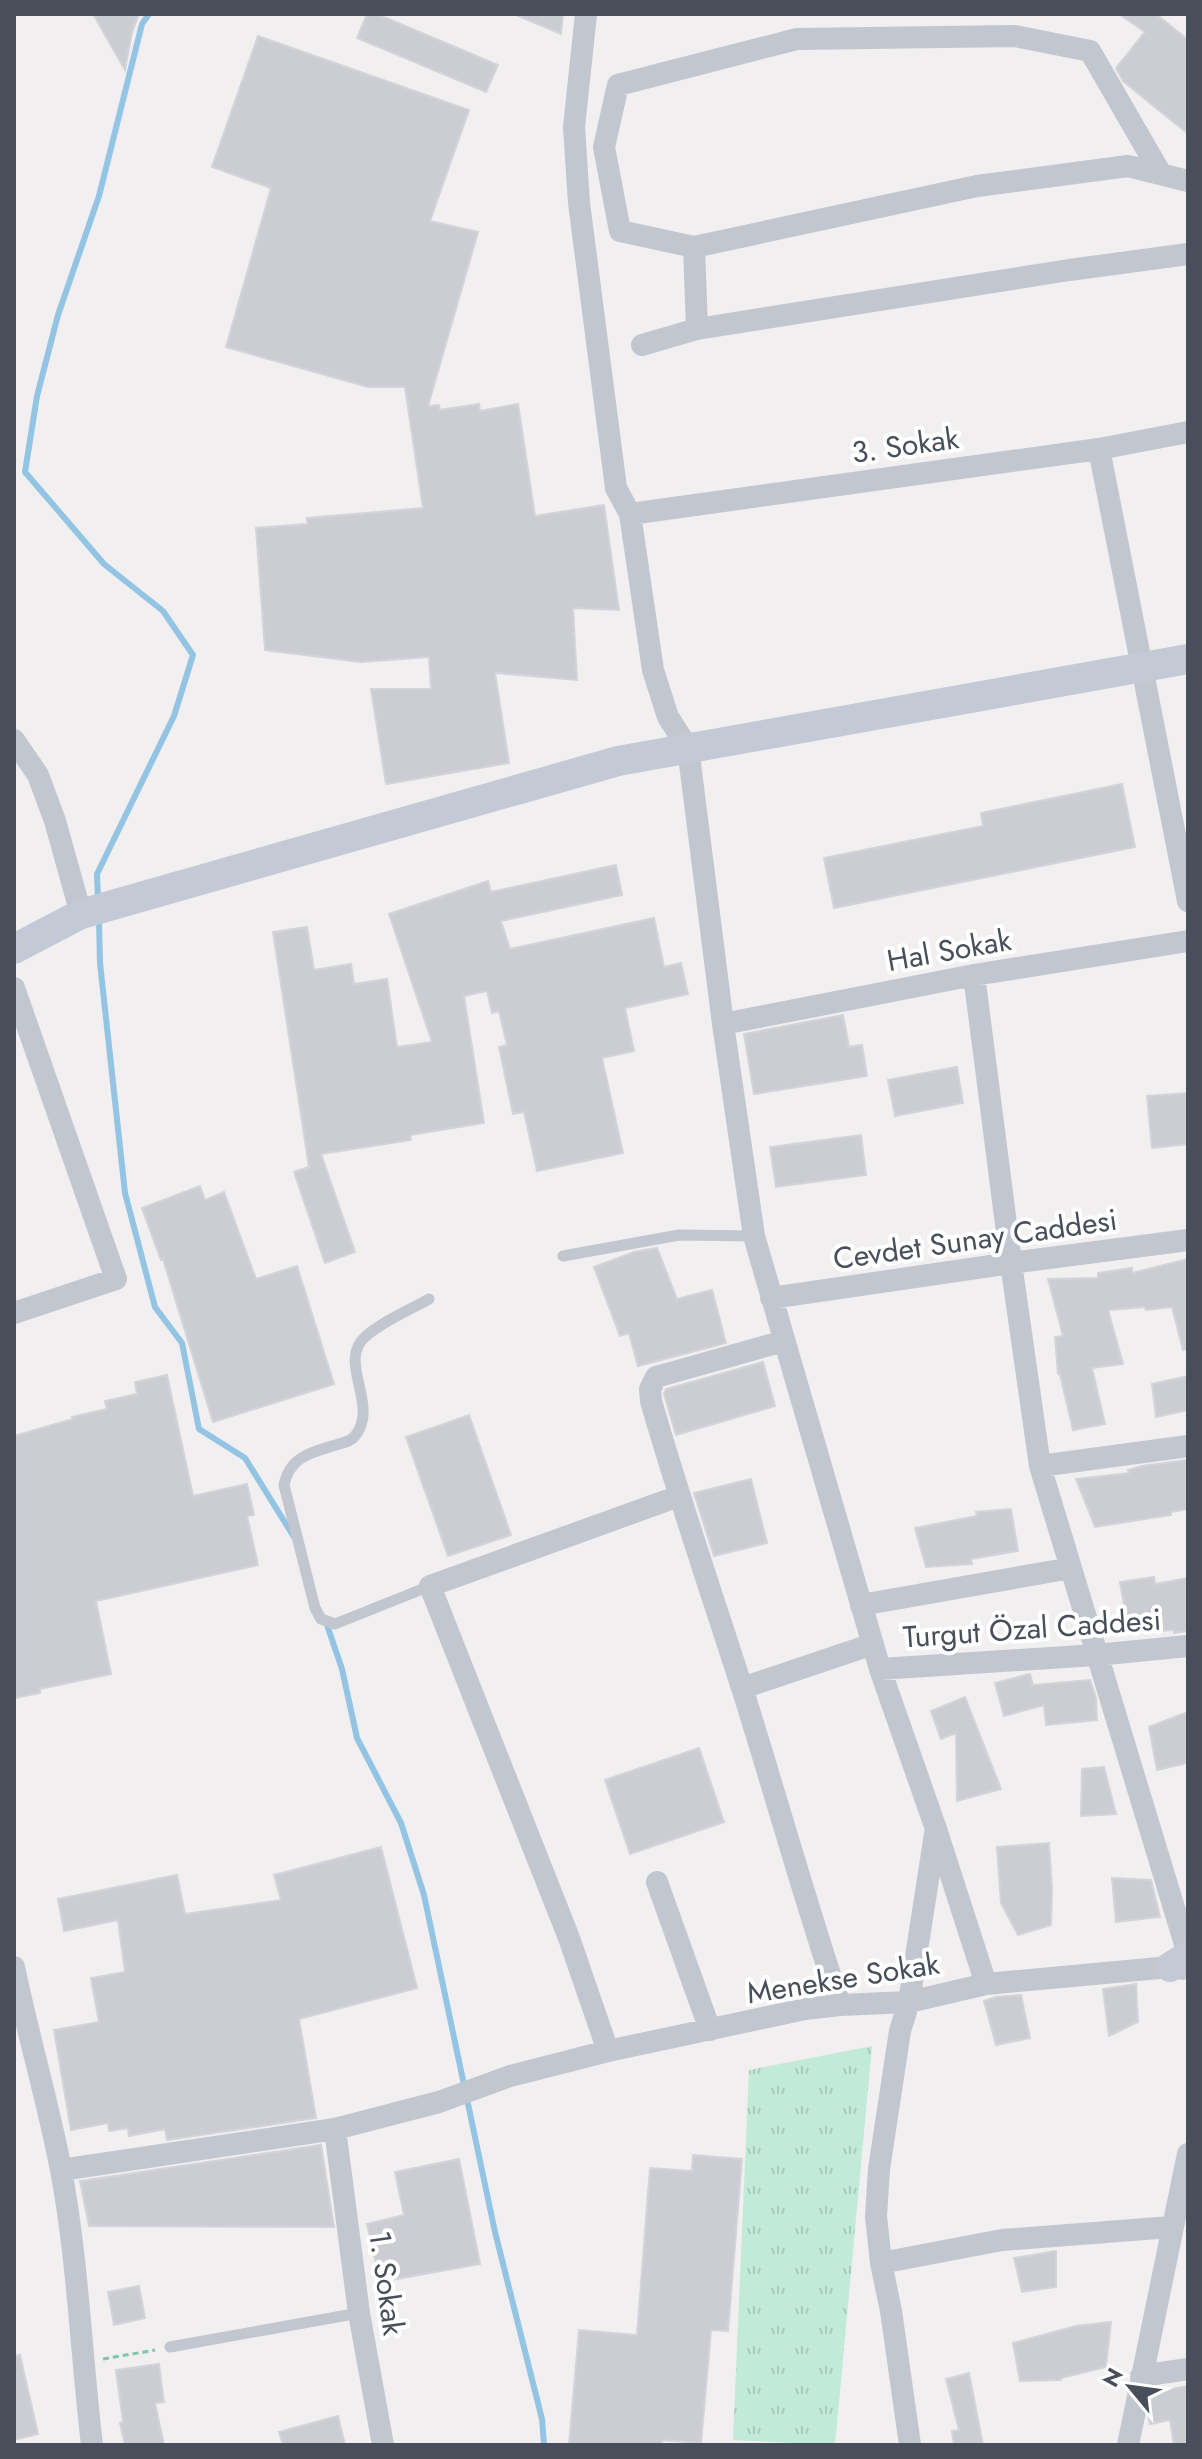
<svg xmlns="http://www.w3.org/2000/svg" width="1202" height="2459" font-family="Jost,sans-serif">
  <style>
    .grass { fill: url(#grass-tufts) }
    .lines { fill: none; stroke-linecap: round; stroke-linejoin: round }
    .stream { stroke: #93c4e3; stroke-width: 6 }
    .building { fill: #cccdd3; stroke: #d3d4d9; stroke-width: 2 }
    .path { stroke: #7dc5ae; stroke-width: 3; stroke-dasharray: 6 4; stroke-linecap: butt }
    .lane { stroke: #c1c6cf; stroke-width: 11 }
    .street { stroke: #c1c6cf; stroke-width: 22 }
    .secondary { stroke: #c3c9d5; stroke-width: 30 }
    .labels { text-anchor: middle; dominant-baseline: central; stroke-width: 8; stroke-linejoin: round; paint-order: stroke }
    .street-label { font-size: 30px; fill: #494f5a; stroke: #fff }
  </style>
  <defs>
    <pattern id="grass-tufts" width="24" height="20" patternUnits="userSpaceOnUse" patternTransform="scale(2)"><rect width="24" height="20" fill="#c1ead8"/><path d="M3 7l-1-3M5 7V3M7 7l1-3M15 17l-1-3M17 17v-4M19 17l1-3" fill="none" stroke="#a7cabc"/></pattern>
  </defs>
  <rect width="100%" height="100%" fill="#f1efef"/>
  <path class="grass" d="M872,2046L835,2445L733,2440L749,2070Z"/>
  <g class="lines">
    <path class="stream" d="M98,900L97,874L174,716L193,655L163,611L104,564L25,472L37,396L58,315L99,196L142,24L149,14
      M99,920L100,963L125,1193L155,1307L182,1343L199,1429L245,1458L294,1537
      M326,1622L342,1669L357,1738L401,1823L424,1895L495,2232L542,2419L544,2445"/>
  </g>
  <path class="building" d="M93,14H139L132,32L125,70Z
    M367,14H377L498,65L486,92L357,38Z
    M514,14H563L561,34Z
    M1119,14H1156L1188,40V134L1123,81L1116,68L1145,32Z
    M258,36L469,110L430,221L478,232L428,406L439,405L440,410L479,404L480,411L518,404L535,516L604,505L619,610L573,608L577,680L495,673L509,763L386,784L371,689H431L429,657L361,662L265,650L256,528L307,524V518L423,508L405,387H368L226,347L271,188L212,167Z
    M1122,784L1135,847L834,908L824,858L983,826L981,813Z
    M616,865L622,895L501,921L510,949L654,918L664,967L681,963L688,994L625,1008L634,1051L602,1058L623,1153L537,1171L524,1112L513,1114L499,1047L507,1045L499,1011L492,1013L487,991L464,996L484,1123L410,1135L411,1140L321,1154L355,1252L325,1263L294,1172L309,1167L273,932L307,927L314,970L351,964L354,984L387,979L397,1047L432,1042L389,914L488,881L491,892Z
    M843,1015L849,1047L862,1045L867,1076L754,1094L744,1034Z
    M957,1067L963,1103L895,1116L888,1080Z
    M1188,1093V1144L1152,1148L1147,1096Z
    M861,1135L866,1175L776,1187L770,1147Z
    M200,1186L205,1200L224,1192L256,1279L297,1266L334,1384L213,1422L163,1259L161,1260L142,1208Z
    M657,1248L677,1299L712,1290L726,1343L638,1366L629,1333L620,1336L594,1267L634,1252Z
    M1188,1259V1349L1183,1350L1172,1307L1146,1310L1145,1307L1108,1310L1123,1364L1092,1368L1105,1424L1073,1430L1060,1374H1058L1055,1337L1063,1336L1048,1279L1098,1278V1273L1132,1268V1273Z
    M763,1362L775,1406L676,1435L664,1394L666,1389Z
    M167,1375L193,1496L247,1484L254,1515L247,1516L258,1565L96,1601L111,1674L40,1689V1693L14,1698V1436L73,1419L72,1417L107,1409L105,1401L137,1394L135,1382Z
    M1188,1376V1410L1156,1417L1152,1384Z
    M469,1415L511,1535L448,1556L406,1437Z
    M1188,1460V1509L1171,1512V1515L1095,1527L1076,1479L1129,1473L1128,1470L1142,1466Z
    M751,1479L767,1543L714,1556L694,1493Z
    M1011,1509L1018,1551L971,1559L972,1564L926,1567L915,1528L977,1516L976,1512Z
    M1154,1577L1155,1584L1188,1578V1631L1174,1633V1630L1129,1633L1120,1582Z
    M1030,1674L1033,1685L1090,1680L1096,1698L1097,1720L1046,1725L1044,1705L1004,1716L995,1683Z
    M965,1697L1001,1789L957,1801L956,1733L941,1739L931,1711Z
    M1188,1712V1763L1157,1770L1149,1727Z
    M699,1748L724,1822L630,1854L605,1780Z
    M1104,1767L1116,1814L1081,1816L1082,1769Z
    M1049,1843L1052,1888L1051,1925L1018,1935L1001,1903L997,1847Z
    M381,1847L417,1988L299,2019L316,2118L167,2140L165,2129L129,2136L128,2128L109,2131L108,2123L71,2130L54,2030L99,2022L91,1978L125,1972L118,1920L64,1931L58,1899L177,1875L185,1914L281,1900L274,1875Z
    M1112,1878L1151,1880L1160,1917L1116,1922Z
    M1136,1984L1138,2022L1109,2036L1103,1989Z
    M1021,1995L1030,2038L996,2045L984,2001L996,1997Z
    M321,2145L334,2227L89,2226L80,2181Z
    M693,2155L742,2159L728,2331L711,2330L701,2443L662,2440V2445H569L579,2330L637,2335L650,2168L692,2171Z
    M459,2159L480,2264L380,2282L367,2224L404,2215L395,2172Z
    M1056,2251V2287L1022,2292L1014,2258Z
    M139,2286L145,2318L114,2325L108,2292Z
    M1111,2322L1106,2367L1061,2378V2380L1020,2381L1013,2343L1076,2326Z
    M20,2355L38,2434L14,2440V2356Z
    M159,2364L164,2402L155,2403L164,2445H125L120,2423L123,2422L116,2370Z
    M969,2373L983,2445H954L952,2431L959,2430L946,2379Z
    M1188,2386V2445H1174L1170,2420L1150,2424L1148,2415L1153,2392Z
    M338,2416L345,2445H283L279,2432Z"/>
  <g class="lines">
    <path class="path" d="M103,2359L155,2350"/>
    <path class="lane" d="M563,1256L679,1235L754,1236
      M429,1299C410,1310 381,1322 365,1337C337,1362 380,1405 355,1436C351,1441 346,1442 339,1444C314,1452 290,1455 284,1485L315,1608L321,1619L335,1624L430,1586
      M170,2347L359,2313"/>
    <path class="street" d="M586,14L574,127L579,203L616,488L630,514L653,670L668,717L688,748L723,1024L754,1236L880,1669L936,1829L986,1984
      M1188,181L1128,166L977,186L694,247L697,329L1069,270L1188,254
      M694,247L620,231L604,147L618,85L797,39L1015,36L1090,51L1161,174
      M642,345L697,329
      M1099,449L1188,901
      M630,514L1099,449L1188,432
      M14,740L38,775L55,821L81,914
      M974,975L1011,1263L1040,1466L1188,1954
      M14,988L116,1279L14,1313
      M723,1024L974,975L1188,941
      M771,1298L1011,1263L1188,1240
      M784,1341L656,1377L650,1389L651,1401C679,1499 712,1594 743,1691C776,1796 805,1901 840,2005
      M1040,1466L1188,1446
      M861,1605L1071,1568
      M880,1669L1096,1655L1188,1646
      M742,1688L873,1644
      M657,1882L710,2030
      M14,1967C28,2035 48,2102 61,2170C78,2261 81,2353 92,2445
      M608,2051L569,1938L430,1586L679,1496
      M335,2129L359,2313L383,2445
      M61,2170L335,2129L439,2102L510,2076L608,2051L805,2009L840,2005L909,2002L986,1984L1170,1967L1183,1969
      M881,2263L1002,2240L1171,2227
      M1141,2376L1188,2369
      M910,2445L891,2311L881,2263L876,2216L879,2169L900,2031L909,2002L935,1834
      M1128,2445L1188,2154"/>
    <path class="secondary" d="M14,949L81,914L618,761L1188,659
      M1170,1967L1188,1956"/>
  </g>
  <g class="labels">
    <g class="street-label">
      <text transform="translate(905 445) rotate(-8)">3. Sokak</text>
      <text transform="translate(949 950) rotate(-10)">Hal Sokak</text>
      <text transform="translate(975 1239) rotate(-8)">Cevdet Sunay Caddesi</text>
      <text transform="translate(1032 1628) rotate(-4)">Turgut Özal Caddesi</text>
      <text transform="translate(843 1978) rotate(-9)">Menekse Sokak</text>
      <text transform="translate(387 2283) rotate(82)">1. Sokak</text>
    </g>
  </g>
  <rect width="1202" height="2459" fill="none" stroke="#494f5a" stroke-width="32"/>
  <g transform="translate(1130 2387) rotate(299)" stroke="#ffffff" stroke-width="6" paint-order="stroke">
  <path d="M0-6L14 30L0 20L-14 30Z" fill="#494f5a"/>
  <text y="-12" font-size="22" font-weight="bold" text-anchor="middle" fill="#494f5a">N</text>
  </g>
</svg>
